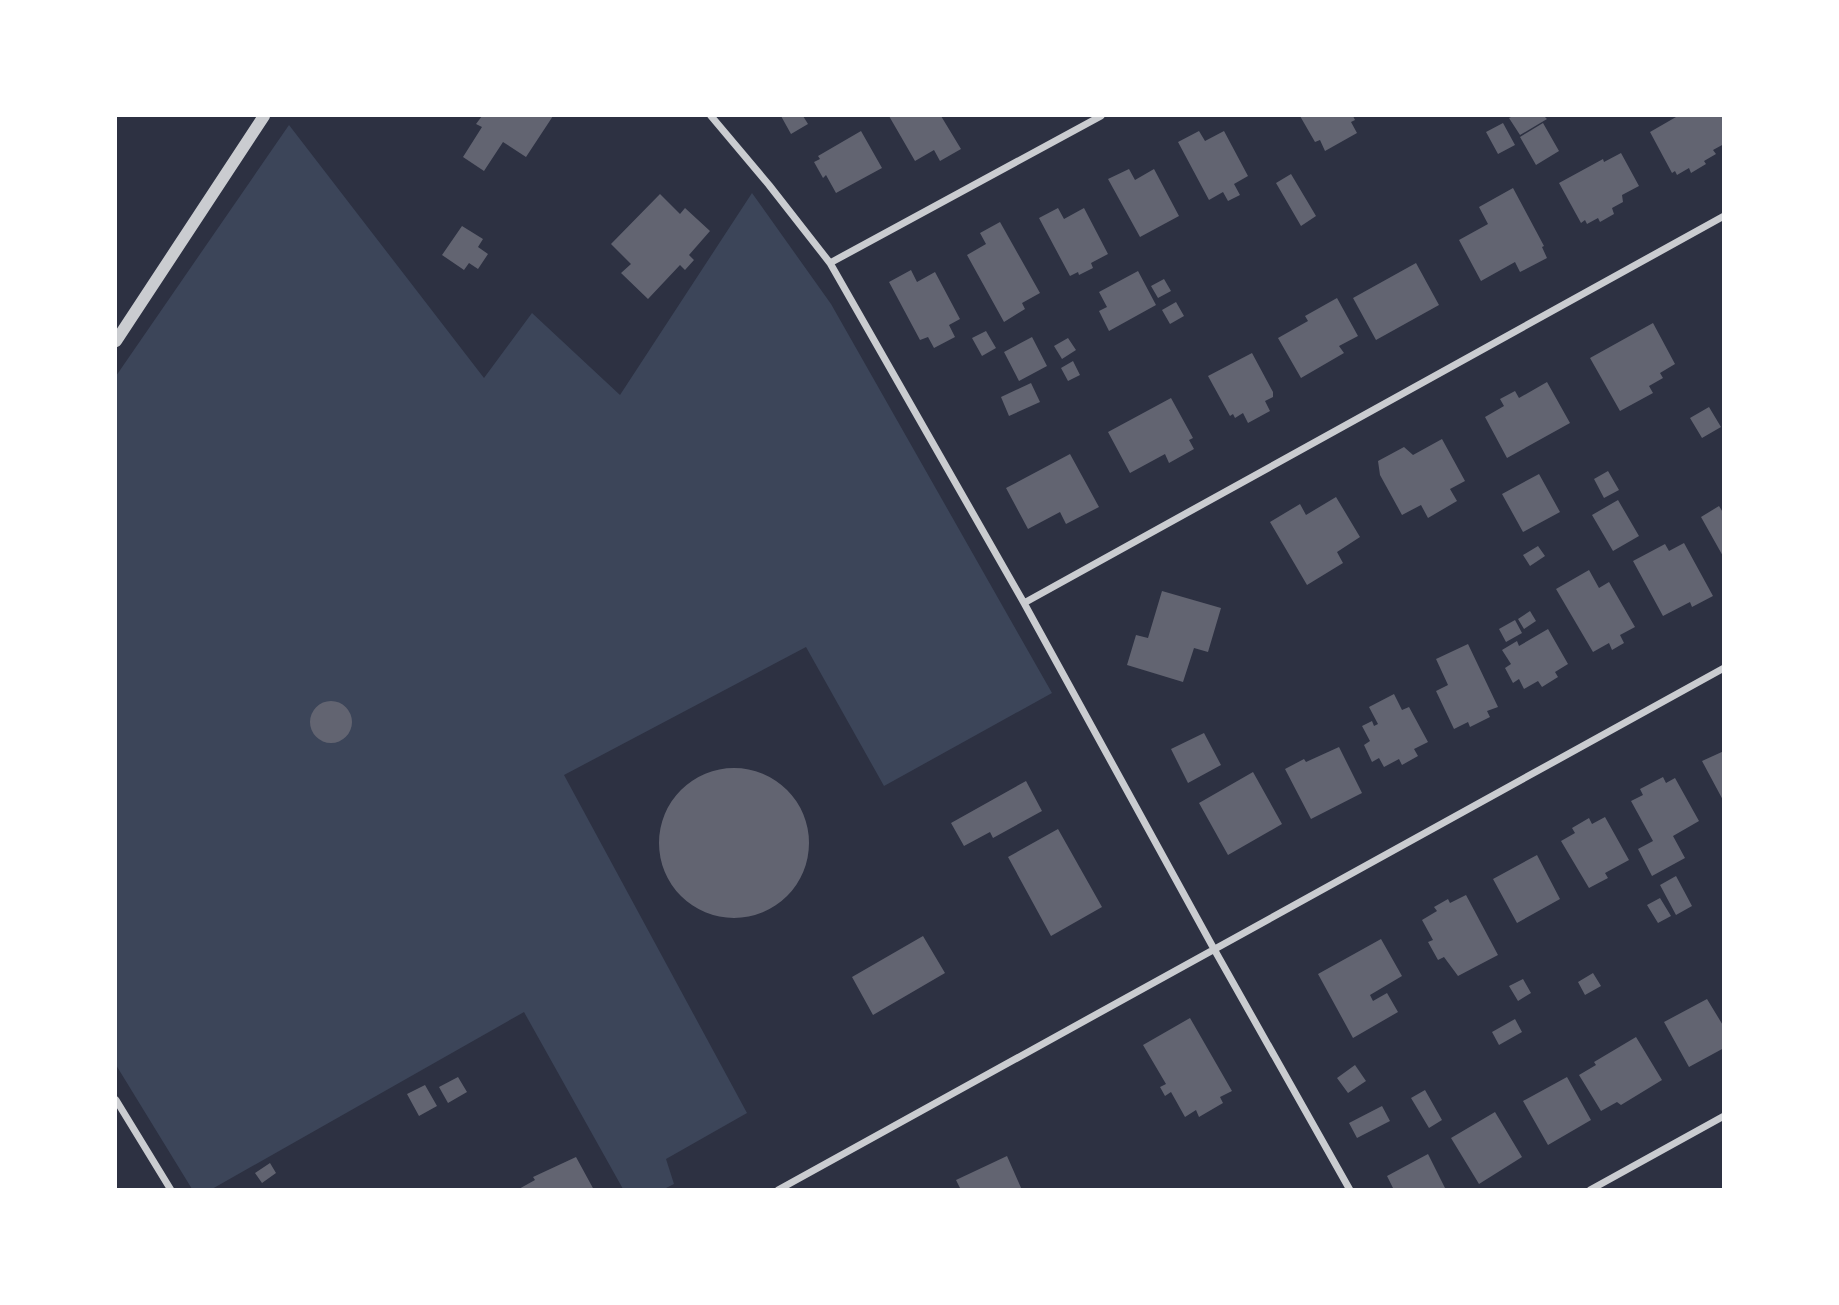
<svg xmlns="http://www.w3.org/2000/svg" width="1839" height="1305" font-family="'DejaVu Sans',sans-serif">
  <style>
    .green { fill: #3c4559 }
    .building { fill: #626471 }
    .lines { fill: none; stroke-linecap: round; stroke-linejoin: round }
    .minor { stroke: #caccd0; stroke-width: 7 }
    .tertiary { stroke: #caccd0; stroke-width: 12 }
  </style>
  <rect width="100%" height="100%" fill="#2d3142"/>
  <path class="green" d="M289,125L484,378L532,313L620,395L752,193L831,304L1052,693L884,786L806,647L564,775L747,1113L666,1159L674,1184L664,1189H623L524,1012L212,1189H192L116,1065V376Z"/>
  <path class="building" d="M482,116H553L526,157L503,142L484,171L463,157L482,127L476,124Z
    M781,116H803L808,124L791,134Z
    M889,116H941L961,149L940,161L934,150L915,161Z
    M1300,116H1353L1355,120L1351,122L1357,133L1325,151L1320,140L1315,142Z
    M1513,116H1544L1547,119L1520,135L1509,118Z
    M1675,116H1721L1724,119V144L1713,150L1716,154L1704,161L1706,164L1691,173L1689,168L1677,175L1675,171L1672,173L1650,132L1676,117Z
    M1503,123L1515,145L1498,154L1486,132Z
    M1543,123L1559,151L1536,165L1520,137Z
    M861,131L882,168L836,193L826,175L823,178L814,162L820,159L818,156Z
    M1199,131L1205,141L1224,131L1248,176L1234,184L1240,195L1228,201L1223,192L1209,200L1178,142Z
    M1621,153L1639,186L1622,195L1623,202L1612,208L1614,214L1600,222L1598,218L1587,224L1585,220L1581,223L1559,183L1603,159L1604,162Z
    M1129,169L1135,180L1154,169L1179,216L1140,237L1108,179Z
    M1291,174L1316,216L1301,226L1276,183Z
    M1513,188L1544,246L1542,247L1547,258L1520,272L1515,262L1481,281L1459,240L1488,224L1479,207Z
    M660,194L680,214L685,208L710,231L689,255L694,260L685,270L680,265L648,299L621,273L631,264L611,244Z
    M1058,208L1064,219L1084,208L1108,254L1091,263L1093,268L1079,275L1078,272L1070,276L1039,218Z
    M1000,222L1040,293L1022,303L1025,309L1004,322L967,255L986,244L980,233Z
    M462,226L483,239L478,247L488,254L478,269L469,263L464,270L442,255Z
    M1416,263L1439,305L1376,340L1353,298Z
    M911,270L917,282L935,272L960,319L949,325L955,337L934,348L928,337L920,340L889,282Z
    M1138,271L1156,305L1109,331L1099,311L1107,307L1099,292Z
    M1164,279L1171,291L1158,298L1151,286Z
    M1337,298L1358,336L1339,346L1344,353L1301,378L1278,338L1308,321L1305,316Z
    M1176,302L1184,316L1170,324L1162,310Z
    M1653,323L1675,364L1660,373L1663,378L1649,386L1653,393L1620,411L1590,358Z
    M986,331L996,348L982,356L972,338Z
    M1032,337L1047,366L1019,381L1004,352Z
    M1068,338L1076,350L1062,359L1054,346Z
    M1252,353L1273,392V397L1265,401L1270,411L1248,423L1243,413L1235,418L1233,414L1230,416L1208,376Z
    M1073,361L1080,375L1068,381L1061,368Z
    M1547,382L1570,423L1507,458L1485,417L1504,406L1500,399L1515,391L1519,398Z
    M1031,383L1040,402L1009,416L1001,397Z
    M1171,398L1193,438L1189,440L1194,449L1169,463L1165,454L1130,473L1108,432Z
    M1709,407L1721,427L1702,438L1690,418Z
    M1442,439L1465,481L1450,489L1457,501L1428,518L1421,505L1402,515L1380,475L1378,461L1404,447L1413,455Z
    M1070,454L1099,507L1066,524L1060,512L1028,529L1006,488Z
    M1608,471L1619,490L1604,498L1594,479Z
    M1539,474L1560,512L1523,532L1502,494Z
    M1336,497L1360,537L1337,552L1343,563L1307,585L1270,522L1300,504L1306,515Z
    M1618,500L1639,536L1613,551L1592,515Z
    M1719,506L1724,514V558L1701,517Z
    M1684,543L1713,596L1692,607L1690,602L1663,616L1633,561L1665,544L1669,551Z
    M1538,546L1545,556L1530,566L1523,555Z
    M1589,570L1599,588L1609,582L1635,627L1620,635L1624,643L1612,650L1609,643L1593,652L1556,589Z
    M1162,591L1221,608L1208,652L1194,648L1183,682L1127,665L1136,635L1148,638Z
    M1530,611L1536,621L1524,629L1518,619Z
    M1515,620L1522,633L1506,642L1499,629Z
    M1548,629L1568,664L1555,672L1558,677L1542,687L1538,681L1524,689L1519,679L1513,683L1505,668L1511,664L1502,650L1517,641L1519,646Z
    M1468,644L1498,707L1487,711L1490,717L1470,727L1468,722L1454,729L1436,691L1448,685L1436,659Z
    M1394,694L1402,710L1409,707L1428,742L1414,749L1418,756L1402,765L1399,759L1384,767L1379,758L1372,762L1364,745L1370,741L1362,726L1372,721L1374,726L1378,724L1369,707Z
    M310 722a21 21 0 1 1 42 0a21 21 0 1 1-42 0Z
    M1204,733L1221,765L1188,783L1171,749Z
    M1339,747L1362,793L1311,819L1285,769L1304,759L1306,762Z
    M1724,751V802L1702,761Z
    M659 843a75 75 0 1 1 150 0a75 75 0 1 1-150 0Z
    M1253,772L1282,824L1228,855L1199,803Z
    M1663,777L1666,783L1675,778L1699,821L1673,836L1685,858L1652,876L1638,849L1653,841L1631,801L1643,795L1640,789Z
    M1026,781L1042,811L993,838L990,832L964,846L951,823Z
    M1605,817L1629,860L1605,873L1608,878L1589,888L1561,841L1575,833L1572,828L1589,818L1592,824Z
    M1058,829L1102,907L1051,936L1008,857Z
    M1537,855L1560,899L1517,923L1493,879Z
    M1676,876L1692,906L1676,915L1660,885Z
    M1466,895L1498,955L1458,976L1444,957L1438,960L1428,942L1433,940L1422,920L1437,911L1434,907L1448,899L1450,903Z
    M1660,898L1671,916L1658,923L1647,905Z
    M923,936L945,973L873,1015L852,977Z
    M1381,939L1402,976L1370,995L1373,1001L1387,993L1398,1012L1353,1038L1318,974Z
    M1593,973L1601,986L1585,995L1578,982Z
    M1523,979L1531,993L1518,1001L1509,986Z
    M1707,999L1724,1027V1048L1689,1067L1664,1022Z
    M1190,1018L1232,1091L1220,1097L1223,1103L1199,1117L1196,1110L1185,1117L1171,1092L1165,1096L1160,1087L1166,1084L1143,1045Z
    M1515,1019L1522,1032L1499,1045L1492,1032Z
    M1636,1037L1662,1080L1621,1105L1617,1102L1601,1111L1579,1075L1596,1065L1594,1062Z
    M1355,1065L1366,1081L1348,1093L1337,1078Z
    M458,1077L467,1092L448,1103L439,1087Z
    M1567,1077L1591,1120L1548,1145L1523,1101Z
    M425,1085L437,1106L419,1116L407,1094Z
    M1425,1090L1442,1120L1429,1128L1411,1098Z
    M1382,1106L1390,1121L1357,1138L1349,1123Z
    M1495,1112L1522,1157L1479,1184L1451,1138Z
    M1428,1154L1446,1190H1394L1387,1176Z
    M1007,1156L1022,1190H961L956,1180Z
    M576,1157L594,1190H517L535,1180L533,1177Z
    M270,1163L276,1173L262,1183L255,1173Z"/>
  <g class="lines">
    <path class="minor" d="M711,116L769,185L830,263L1024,603L1214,949L1350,1190
      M830,263L1101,116
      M1024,603L1724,216
      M116,1100L171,1190
      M778,1190L1724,668
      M1590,1190L1724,1116"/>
    <path class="tertiary" d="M116,341L264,116"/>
  </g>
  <rect width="1839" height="1305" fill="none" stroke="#ffffff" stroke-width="234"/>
</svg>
